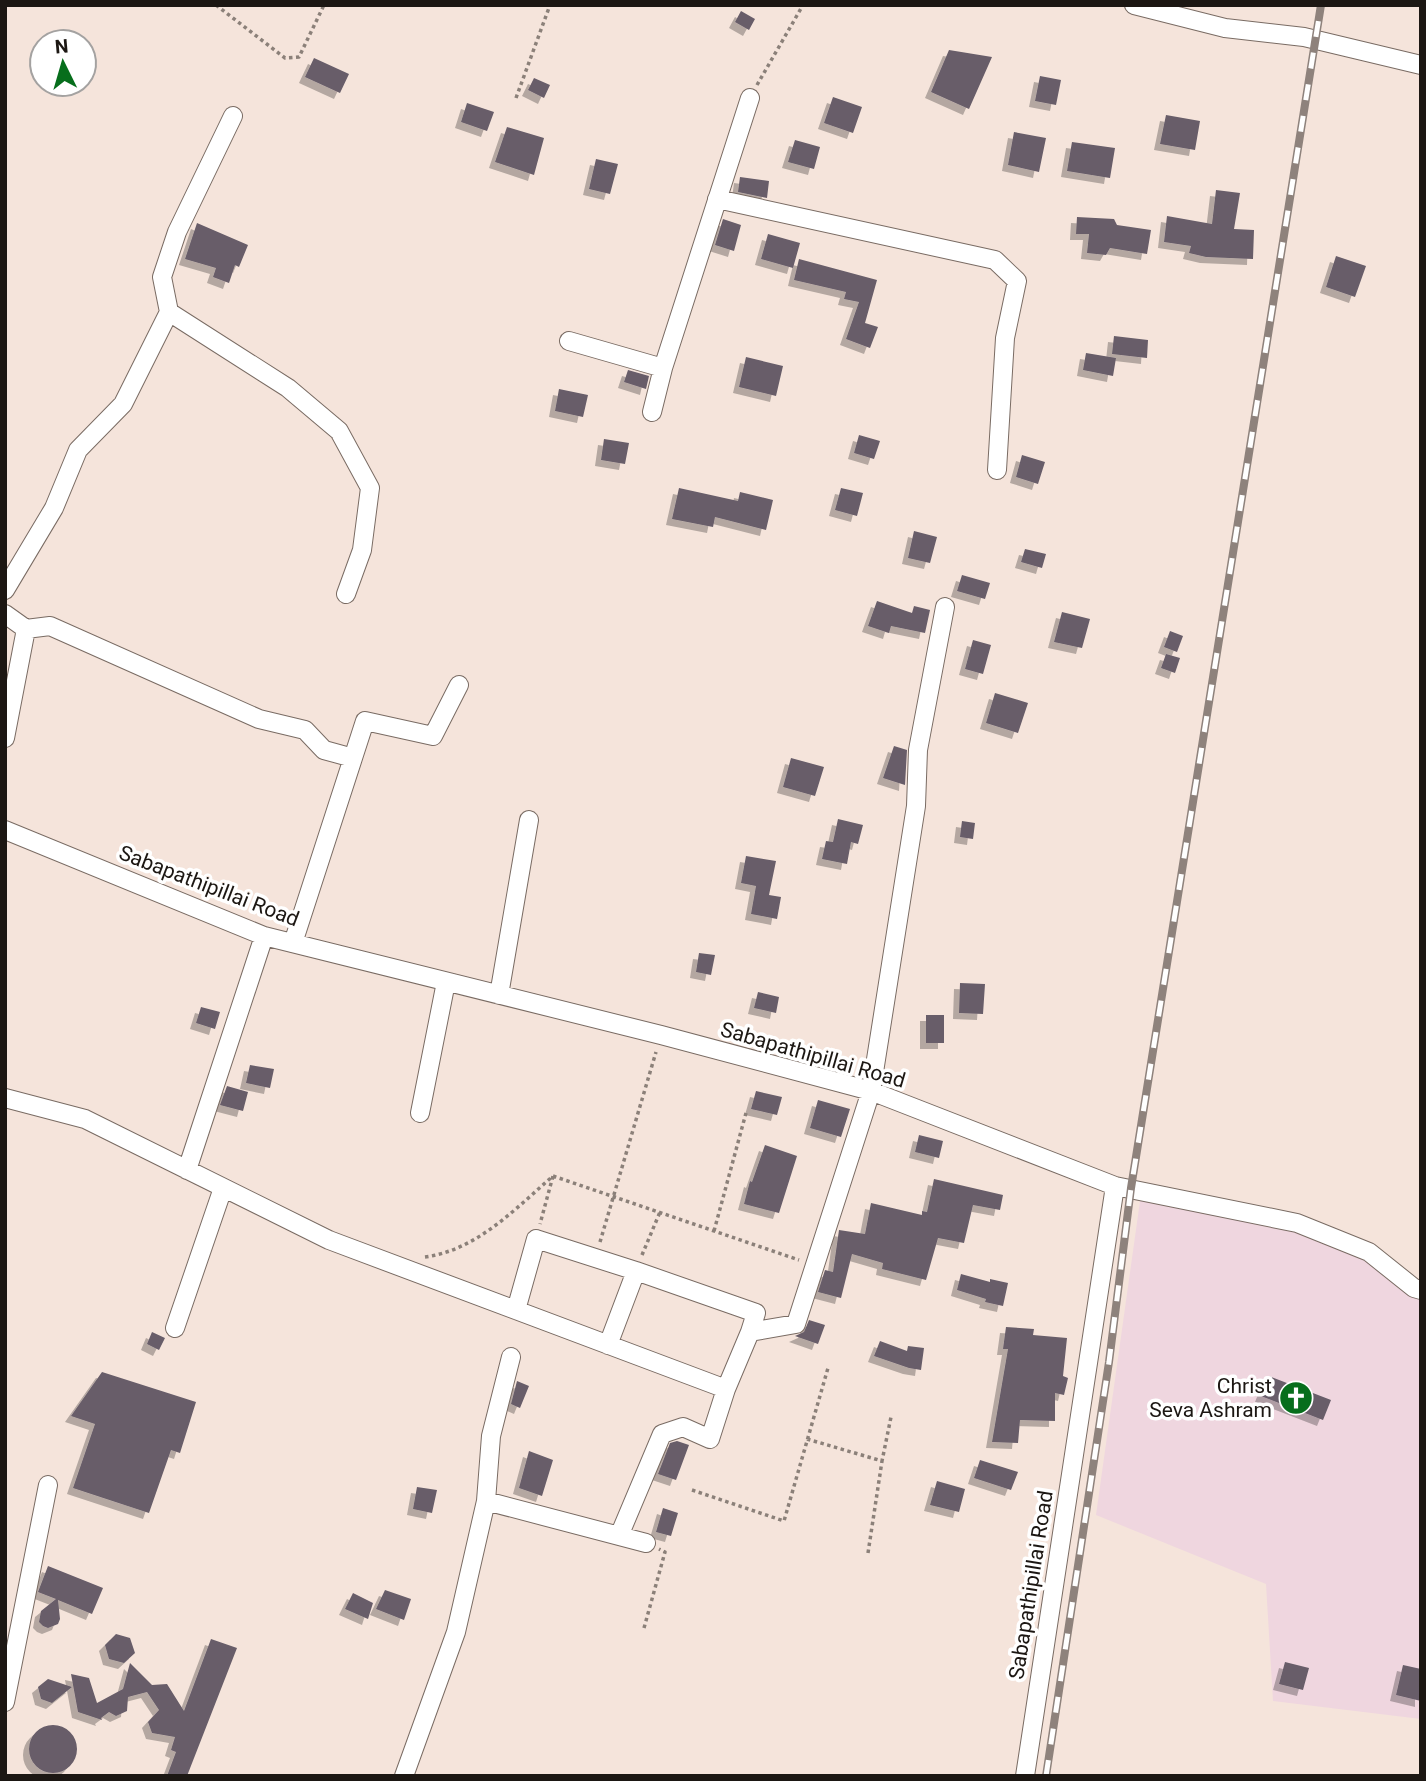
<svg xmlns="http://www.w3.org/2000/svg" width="1426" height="1781" font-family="Roboto,sans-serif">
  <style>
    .education { fill: #efd6df }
    .building { fill: #675d69; filter: url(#shadow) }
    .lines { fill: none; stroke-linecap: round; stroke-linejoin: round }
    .minor-casing { stroke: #796b63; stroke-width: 20 }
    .path { stroke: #8b8079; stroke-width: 3.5; stroke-dasharray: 3.5 3.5; stroke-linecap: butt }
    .minor { stroke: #fff; stroke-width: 18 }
    .rail-casing { stroke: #8e827c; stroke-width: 8 }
    .rail { stroke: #fff; stroke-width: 5; stroke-dasharray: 16; stroke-linecap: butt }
    .labels { text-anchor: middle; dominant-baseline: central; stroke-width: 7; stroke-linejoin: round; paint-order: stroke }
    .street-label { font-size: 21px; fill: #1c1713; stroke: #fff }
    .poi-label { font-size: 21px; fill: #1c1713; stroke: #fff; text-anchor: end }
  </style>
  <defs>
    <filter id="shadow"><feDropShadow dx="-6" dy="6" stdDeviation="0" flood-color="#0004"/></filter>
  </defs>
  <rect width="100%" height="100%" fill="#f5e4db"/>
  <path class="education" d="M1141,1194L1296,1227L1367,1255L1421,1294V1719L1273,1701L1266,1584L1096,1515Z"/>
  <path class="building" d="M741,11L755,19L749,30L735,22Z
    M949,50L992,57L969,109L931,92Z
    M314,58L349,74L340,93L305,77Z
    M1040,76L1061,80L1056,105L1035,101Z
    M534,78L550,85L544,98L528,90Z
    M833,97L862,107L853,133L824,123Z
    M467,103L494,112L487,131L461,122Z
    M1166,115L1200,121L1195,150L1160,144Z
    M507,127L544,138L534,175L495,162Z
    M1014,132L1046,138L1039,172L1008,165Z
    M795,140L820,147L814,169L788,162Z
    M1072,142L1115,148L1110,178L1067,171Z
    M596,159L618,164L610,194L589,189Z
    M740,177L769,181L767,198L738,192Z
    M1216,190L1240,193L1234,229L1254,230L1253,259L1206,257L1189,253L1191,246L1164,242L1167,216L1212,224Z
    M1077,217L1114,219L1117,225L1151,230L1147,254L1110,248L1106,255L1087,253L1089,234H1076Z
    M723,219L741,225L734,251L715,245Z
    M197,223L248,245L239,267L235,265L229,283L213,277L216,268L185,259Z
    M768,234L800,243L793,268L761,259Z
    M1336,256L1366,266L1355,297L1326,287Z
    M799,259L877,280L865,323L878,327L870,348L846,339L859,302L844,299L846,292L794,280Z
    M1114,336L1148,340L1147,358L1112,354Z
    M1086,353L1116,358L1113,376L1083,370Z
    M746,357L783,366L776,396L739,387Z
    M628,370L649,376L646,389L624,382Z
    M559,389L588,395L583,417L555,411Z
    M859,435L880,441L874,459L854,453Z
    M604,439L629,443L625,464L601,460Z
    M1022,455L1045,462L1038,484L1016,477Z
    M679,488L738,501L740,492L773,500L766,530L715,517L713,527L672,519Z
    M841,488L863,493L857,516L835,510Z
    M914,531L937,537L930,563L908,558Z
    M1025,549L1046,554L1042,568L1021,562Z
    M962,575L990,583L985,599L957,591Z
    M877,601L912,613L914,606L930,610L925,633L891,626L889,633L868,626Z
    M1062,612L1090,619L1082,648L1054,642Z
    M1170,631L1183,636L1177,652L1164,647Z
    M973,640L991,645L983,674L965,669Z
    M1166,654L1180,658L1175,673L1161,668Z
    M995,693L1028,703L1018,733L986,723Z
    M894,746L907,750L905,785L883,778Z
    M791,758L824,767L815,796L783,787Z
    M838,819L863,825L858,844L851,842L847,864L822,859L826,841L833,842Z
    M962,821L975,823L973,839L960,837Z
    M746,856L776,861L769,895L781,897L777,919L751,914L756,886L741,883Z
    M699,953L715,955L711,975L696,972Z
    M960,983L985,984L983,1014L959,1013Z
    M758,992L779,997L776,1013L754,1008Z
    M201,1007L220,1012L215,1029L196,1023Z
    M926,1015H944V1043H926Z
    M250,1065L274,1069L270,1088L246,1083Z
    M227,1086L248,1092L243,1111L220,1105Z
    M756,1091L782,1097L777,1115L751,1109Z
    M818,1100L850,1109L841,1137L810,1128Z
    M919,1135L943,1141L939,1158L915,1152Z
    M765,1145L797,1156L779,1213L744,1204L750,1181L752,1182Z
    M934,1179L1003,1195L1000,1210L973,1205L964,1243L938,1238L926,1280L882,1269L883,1263L852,1254L841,1298L818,1292L825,1270L833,1272L839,1230L865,1234L871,1203L922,1215V1211L927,1212Z
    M961,1274L990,1282V1279L1008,1283L1003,1306L985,1302L986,1299L957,1290Z
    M809,1320L825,1325L818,1344L795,1336L804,1332Z
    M1006,1327L1034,1329L1033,1335L1067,1338L1063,1376L1068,1378L1064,1395L1055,1393V1421L1020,1420L1018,1443L992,1442L1008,1349H1003Z
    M152,1332L165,1338L159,1350L147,1344Z
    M880,1341L907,1351L908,1346L924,1348L921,1370L909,1368L874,1356Z
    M102,1372L196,1402L180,1453L171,1450L149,1513L73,1488L95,1424L71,1416Z
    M1269,1376L1331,1400L1323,1420L1261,1396Z
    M517,1381L529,1386L520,1408L511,1404Z
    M677,1441L689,1445L676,1480L658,1474L670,1443Z
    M529,1451L553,1460L542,1496L519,1488Z
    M980,1460L1018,1472L1011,1490L974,1478Z
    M937,1481L965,1489L959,1512L930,1505Z
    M417,1487L437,1490L432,1513L413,1509Z
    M663,1508L678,1513L671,1536L656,1532Z
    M48,1566L103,1588L92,1614L58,1600L60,1619L58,1624L48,1628L43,1626L39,1622L41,1611L56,1599L38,1592Z
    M385,1590L411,1599L404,1620L376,1609Z
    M353,1593L373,1603L368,1619L345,1609Z
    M116,1634L130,1638L135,1653L124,1663L109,1659L105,1645Z
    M211,1639L237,1648L187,1776H167L176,1752L171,1750L175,1737L152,1733L148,1722L159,1710L147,1692L128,1697L127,1711L116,1716L109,1712L101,1718L102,1720L78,1712L71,1674L89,1678L97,1703L123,1689L130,1663L152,1685L167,1684L184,1711Z
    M1285,1662L1309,1668L1303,1690L1279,1684Z
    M1403,1665L1421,1669V1701L1396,1695Z
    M48,1679L72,1687L52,1703L41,1699L38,1687Z
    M29 1749a24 24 0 1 1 48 0a24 24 0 1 1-48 0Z"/>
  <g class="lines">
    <g class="minor-casing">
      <path id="minor" d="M1134,5L1225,28L1304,37L1421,65
        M717,199L995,260L1017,281L1005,338L997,470
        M169,312L162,277L177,232L233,116
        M569,341L663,368L750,98
        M652,412L663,368
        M5,590L54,508L78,450L123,404L169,312L288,388L339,431L370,488L362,550L346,594
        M5,614L26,629L5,738
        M26,629L50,626L259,719L305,730L324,750L353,758L293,943
        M353,758L365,721L433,736L459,685
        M5,830L264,936L661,1035L871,1091L1115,1186L1025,1776
        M499,995L529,820
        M5,1098L85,1119L329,1240L726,1389L750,1332L796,1324L871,1091L916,806L918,750L945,607
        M420,1113L446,982
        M187,1170L264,936
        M1115,1186L1297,1223L1369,1252L1414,1288L1421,1290
        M516,1310L536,1239L636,1271
        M175,1328L223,1188
        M608,1345L636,1271L756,1313L750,1332
        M486,1501L646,1543
        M619,1536L662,1434L683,1427L710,1439L726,1389
        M5,1702L48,1485
        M404,1776L456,1632L486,1501L491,1436L511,1357"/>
    </g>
    <path class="path" d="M216,5L285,58L299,57L324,5
      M757,85L803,5
      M516,98L550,5
      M553,1176L799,1260
      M714,1231L746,1113
      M600,1242L656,1052
      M642,1255L660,1212
      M425,1257C477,1250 515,1209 553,1176L540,1224
      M807,1439L882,1461L891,1417
      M692,1490L784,1521L828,1368
      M868,1553L882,1461
      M644,1628L665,1552L659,1549"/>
    <use href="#minor" class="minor"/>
    <g class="rail-casing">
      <path id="rail" d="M1046,1776L1109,1362L1131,1188L1321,5"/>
    </g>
    <use href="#rail" class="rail"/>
  </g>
  <defs>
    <g id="church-disc" transform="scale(1.75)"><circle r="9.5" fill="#076e1c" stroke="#fff"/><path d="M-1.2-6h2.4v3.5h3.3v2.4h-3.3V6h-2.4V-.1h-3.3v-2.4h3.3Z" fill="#fff"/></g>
  </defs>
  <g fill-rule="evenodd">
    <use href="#church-disc" x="1296" y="1398"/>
  </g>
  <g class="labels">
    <g class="street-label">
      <text transform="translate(209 886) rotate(21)">Sabapathipillai Road</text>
      <text transform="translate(813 1055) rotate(16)">Sabapathipillai Road</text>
      <text transform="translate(1031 1585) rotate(-81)">Sabapathipillai Road</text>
    </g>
    <g class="poi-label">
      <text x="1272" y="1386">Christ<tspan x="1272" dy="24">Seva Ashram</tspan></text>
    </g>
  </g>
  <rect width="1426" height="1781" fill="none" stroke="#1c1713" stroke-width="14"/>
  <g transform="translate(63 63) rotate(355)"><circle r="33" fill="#ffffff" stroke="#a4a2a1" stroke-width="2"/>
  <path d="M0-5L12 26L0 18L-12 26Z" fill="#076e1c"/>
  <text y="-10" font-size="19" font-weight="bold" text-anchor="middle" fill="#1c1713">N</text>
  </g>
</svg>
